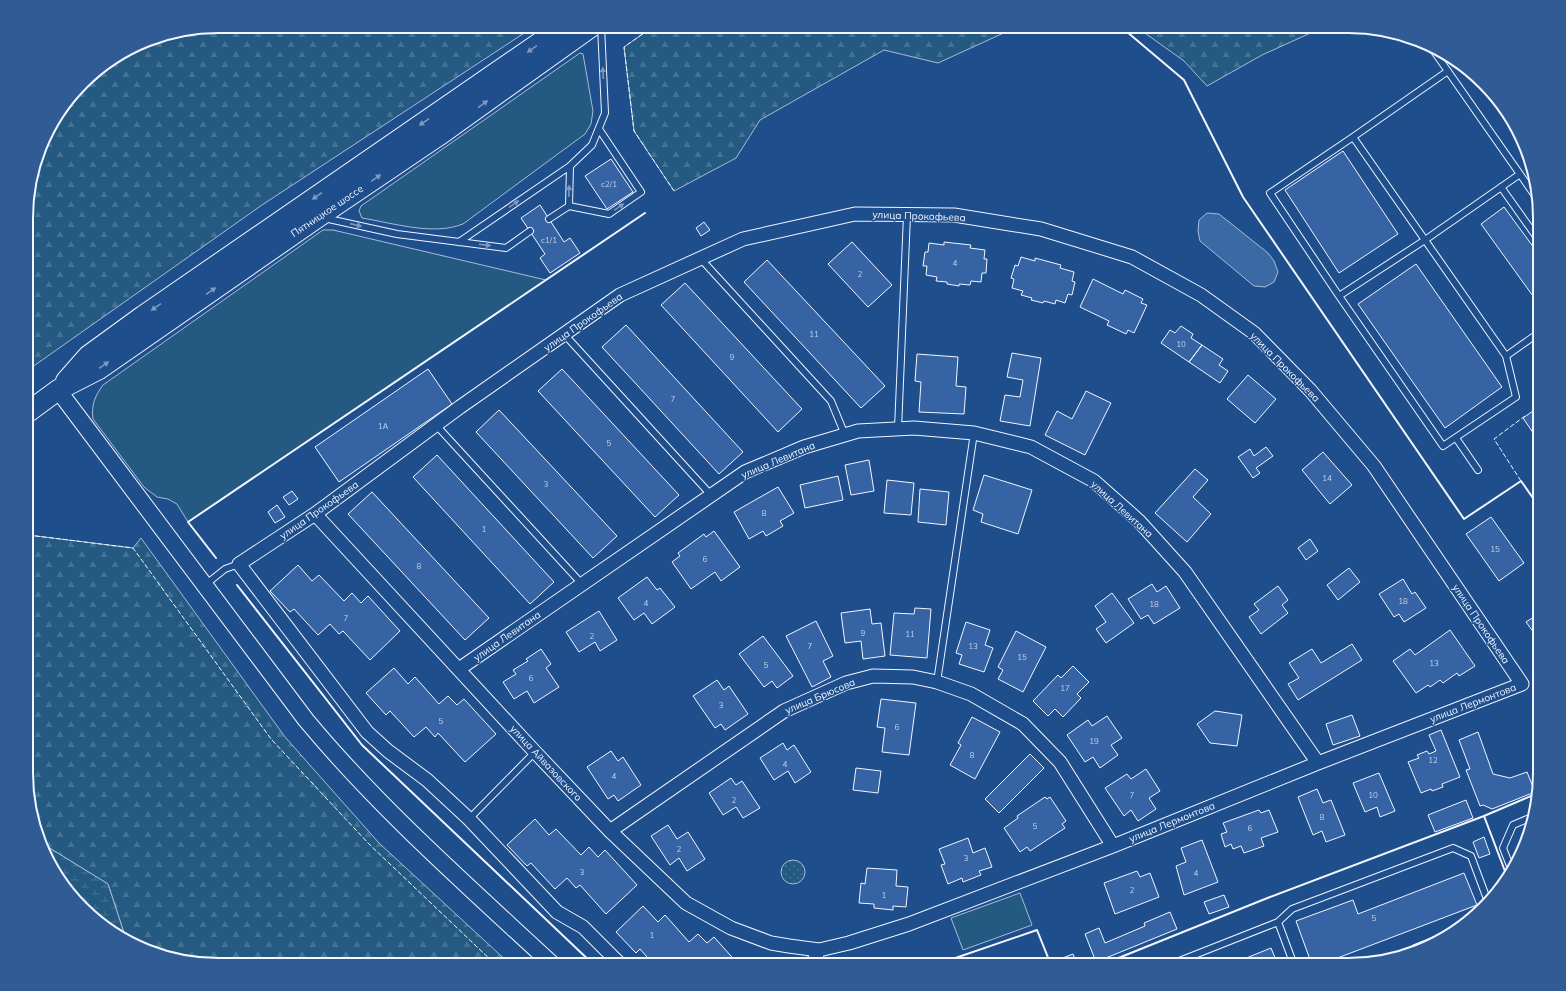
<svg xmlns="http://www.w3.org/2000/svg" width="1566" height="991" font-family="Mulish,sans-serif">
  <style>
    .grass { fill: #245a82; stroke: #a8bbd7 }
    .forest { fill: url(#forest-firs); stroke: #a8bbd7 }
    .wetland { fill: url(#wetland-marsh); stroke: #a8bbd7 }
    .park { fill: url(#park-dots); stroke: #a8bbd7 }
    .water { fill: #3b69a3; stroke: #a8bbd7 }
    .building { fill: #3563a3; stroke: #f2f6ff }
    .lines { fill: none; stroke-linecap: round; stroke-linejoin: round }
    .service-casing { stroke: #f2f6ff; stroke-width: 8 }
    .minor-casing { stroke: #f2f6ff; stroke-width: 15 }
    .tertiary-casing { stroke: #f2f6ff; stroke-width: 18 }
    .primary-casing { stroke: #f2f6ff; stroke-width: 22 }
    .service { stroke: #1f4e8c; stroke-width: 6 }
    .minor { stroke: #1f4e8c; stroke-width: 13 }
    .tertiary { stroke: #1f4e8c; stroke-width: 16 }
    .primary { stroke: #1f4e8c; stroke-width: 20 }
    .fence { stroke: #f2f6ff; stroke-width: 1; stroke-dasharray: 5 2; stroke-linecap: butt }
    .wall { stroke: #f2f6ff; stroke-width: 2 }
    .oneway { fill: #7e9ac0 }
    .labels { text-anchor: middle; dominant-baseline: central; stroke-width: 3; stroke-linejoin: round; paint-order: stroke }
    .number-label { font-size: 8px; fill: #c3d1e8 }
    .street-label { font-size: 10px; fill: #f2f6ff; stroke: #1f4e8c }
    .rim { fill: none; stroke: #f2f6ff; stroke-width: 2 }
  </style>
  <defs>
    <pattern id="forest-firs" width="22" height="20" patternUnits="userSpaceOnUse"><rect width="22" height="20" fill="#245a82"/><path d="M5 1l3.5 6h-7zM16 11l3.5 6h-7z" fill="#447295"/></pattern>
    <pattern id="wetland-marsh" width="20" height="14" patternUnits="userSpaceOnUse"><rect width="20" height="14" fill="#245a82"/><path d="M1 5h8M5 5V1M11 12h8M15 12V8" fill="none" stroke="#447295"/></pattern>
    <pattern id="park-dots" width="8" height="8" patternUnits="userSpaceOnUse"><rect width="8" height="8" fill="#245a82"/><path d="M2 2h.1M6 6h.1" fill="none" stroke="#447295" stroke-width="1.8" stroke-linecap="round"/></pattern>
  </defs>
  <rect width="100%" height="100%" fill="#1f4e8c"/>
  <path class="grass" d="M580,53L583,54L593,111L591,124L585,134L463,224C433,236 393,223 362,218L359,211L361,206Z
    M323,230H333L546,280L188,522L177,504L168,499L157,497L144,487L93,419C91,405 95,396 103,385Z
    M1020,893L1032,925L963,950L951,918Z"/>
  <path class="forest" d="M218,26H535L262,205L28,370V193L46,133L77,92L97,79L108,63L145,41Z
    M654,26H1019L938,63L884,50L760,120L736,158L674,191L634,131L624,47Z
    M1135,26H1326L1262,55L1207,86L1184,61Z
    M28,535L133,548L141,538L285,737L379,843L511,965H218L168,958L126,939L108,884L43,844L28,798Z"/>
  <path class="wetland" d="M108,63L97,79L77,92L91,74Z
    M43,844L108,884L126,939L112,933L52,869Z"/>
  <path class="park" d="M781 872a12 12 0 1 1 24 0a12 12 0 1 1-24 0Z"/>
  <path class="water" d="M1207,213L1219,214L1268,253L1274,261L1278,272L1274,282L1265,287L1254,286L1200,241L1198,231L1199,220Z"/>
  <path class="building" d="M1343,151L1398,234L1339,273L1285,190Z
    M611,159L633,192L607,209L585,176Z
    M540,205L564,242L570,238L580,253L550,273L540,258L545,254L521,218Z
    M1504,207L1540,256V301L1538,303L1481,224Z
    M704,222L710,230L701,236L696,228Z
    M852,242L892,285L868,307L828,264Z
    M944,242L971,245L970,248L985,250L984,259H987L986,273H982L981,282L971,281L970,285L959,284V286L947,284V282L936,281L937,277L926,275L927,266H923L925,252H928L929,243L944,245Z
    M1021,257L1035,261V258L1061,265L1060,268L1074,272L1072,281L1075,282L1072,295L1068,294L1065,303L1056,300L1055,304L1044,301L1043,303L1031,300L1032,298L1021,295L1023,291L1012,288L1014,279L1011,278L1015,265L1018,266Z
    M767,260L885,386L861,408L744,282Z
    M1416,264L1502,387L1445,428L1358,304Z
    M1093,279L1123,294L1125,290L1143,299L1141,303L1147,305L1134,333L1128,330L1126,334L1107,325L1109,321L1080,307Z
    M685,283L802,409L778,432L661,305Z
    M626,325L743,452L719,474L602,347Z
    M1181,326L1193,334L1191,338L1202,345L1189,362L1161,343L1170,330L1175,333Z
    M1202,345L1223,359L1219,365L1228,371L1220,383L1189,362Z
    M1012,353L1041,358L1030,426L1000,421L1005,395L1020,397L1023,380L1007,377Z
    M917,354L958,357L956,386L966,387L964,414L919,412L921,382L915,381Z
    M428,369L452,404L339,482L315,447Z
    M562,369L679,495L655,517L538,391Z
    M1248,375L1276,399L1255,423L1227,399Z
    M1086,391L1111,403L1085,455L1045,435L1057,411L1072,419Z
    M1540,406V439L1538,440L1523,418Z
    M499,410L617,536L593,558L476,432Z
    M1266,447L1273,456L1256,468L1260,473L1253,478L1238,457L1250,449L1254,456Z
    M1323,452L1352,485L1330,504L1302,470Z
    M437,455L554,582L530,604L413,477Z
    M869,460L874,491L851,495L845,465Z
    M1195,469L1208,480L1193,497L1211,514L1187,542L1155,513Z
    M984,475L1032,490L1018,534L981,522L983,514L973,510Z
    M838,476L843,500L805,508L800,485Z
    M887,480L914,483L911,515L884,513Z
    M778,487L794,513L780,521L783,526L766,536L763,531L749,539L734,512Z
    M920,489L949,492L946,525L918,522Z
    M292,491L298,499L289,505L283,497Z
    M372,492L489,618L465,640L348,514Z
    M277,505L285,517L275,523L268,512Z
    M1491,517L1524,563L1499,581L1466,534Z
    M714,531L740,567L721,581L715,572L691,589L672,562L680,556L678,553L704,534L706,537Z
    M1310,539L1318,551L1306,560L1298,548Z
    M298,565L312,581L319,575L344,601L352,593L361,603L368,596L400,631L370,660L343,631L339,634L330,624L318,635L294,609L290,612L270,591Z
    M1349,568L1360,582L1338,600L1327,585Z
    M647,577L657,590L660,588L675,607L652,624L644,613L634,620L618,598Z
    M1403,579L1412,594L1415,592L1426,608L1404,622L1399,614L1394,617L1379,594Z
    M1152,584L1157,592L1166,586L1180,608L1154,624L1148,615L1141,619L1128,599Z
    M1278,586L1288,600L1282,605L1288,613L1261,634L1249,617L1259,610L1254,604Z
    M1112,593L1134,623L1106,643L1096,629L1106,622L1095,606Z
    M915,608L931,609L927,658L890,655L894,613L914,614Z
    M870,609L872,624L881,623L885,656L863,659L861,641L845,643L841,613Z
    M599,611L617,640L600,651L595,642L579,652L566,632Z
    M1540,613V641L1526,622Z
    M816,621L833,656L823,661L831,677L812,687L786,636Z
    M966,622L990,630L985,645L993,648L984,672L959,664L962,655L956,653Z
    M1450,630L1475,666L1459,676L1457,673L1443,683L1440,680L1430,687L1428,685L1416,693L1393,661L1410,649L1415,655Z
    M1016,631L1046,647L1023,692L998,679L1003,670L998,667Z
    M763,636L793,676L777,688L772,681L764,687L739,654Z
    M1352,644L1362,660L1298,700L1288,684L1299,678L1289,663L1312,649L1321,663Z
    M541,649L551,664L546,668L559,687L534,703L527,691L514,699L503,682L516,674L513,670L528,661L526,659Z
    M1073,666L1089,682L1077,694L1081,698L1063,717L1055,709L1048,716L1033,701L1058,675L1061,678Z
    M394,668L408,684L415,677L439,704L448,696L457,705L464,699L496,734L465,762L438,733L435,737L426,727L414,737L390,711L386,715L366,693Z
    M717,680L724,690L729,686L748,714L725,730L721,724L715,728L693,696Z
    M881,699L916,703L909,755L882,752L885,728L877,727Z
    M1215,711L1242,715L1237,746L1210,743L1197,724Z
    M1352,715L1360,736L1333,745L1326,724Z
    M1107,716L1122,738L1111,745L1118,755L1100,768L1093,757L1085,762L1067,735L1088,720L1092,726Z
    M972,717L1000,732L975,779L950,765L961,745L958,743Z
    M1441,730L1460,777L1442,784L1443,787L1432,791L1431,789L1421,793L1408,762L1419,758L1417,755L1427,751L1429,754L1436,751L1429,735Z
    M1478,732L1493,774L1510,778L1527,772L1535,792L1492,809L1483,805L1480,806L1466,770L1470,769L1459,740Z
    M783,743L787,750L794,745L811,772L795,783L788,771L774,780L760,758Z
    M611,751L618,761L623,757L641,785L618,801L614,795L608,799L587,767Z
    M1030,754L1044,768L999,813L985,799Z
    M856,768L881,771L878,793L853,790Z
    M1146,769L1160,791L1149,798L1156,809L1138,821L1131,810L1124,816L1105,788L1127,774L1131,779Z
    M1379,773L1395,811L1380,817L1377,807L1365,812L1353,783Z
    M731,778L736,785L742,781L760,808L743,818L736,807L723,815L709,793Z
    M1317,789L1323,803L1331,800L1345,835L1326,842L1322,831L1313,835L1298,797Z
    M1045,797L1047,799L1050,797L1066,821L1062,824L1065,828L1030,851L1027,847L1020,852L1004,828L1018,818L1017,816Z
    M1466,800L1473,818L1435,832L1428,815Z
    M1259,810L1261,813L1269,810L1278,832L1261,838L1264,846L1244,853L1241,846L1233,849L1231,844L1225,847L1221,834L1227,832L1223,823Z
    M535,819L549,835L556,829L581,855L589,847L598,857L605,850L637,885L606,914L580,885L576,888L567,878L555,889L531,863L527,866L507,845Z
    M668,825L677,839L688,832L705,859L687,871L679,858L670,865L651,836Z
    M1484,837L1490,854L1479,858L1473,842Z
    M968,838L973,853L985,848L992,867L979,871L981,875L963,882L962,878L948,884L941,865L945,864L939,849Z
    M1202,840L1218,882L1184,895L1176,866L1186,862L1181,848Z
    M867,868L897,870L896,886L908,887L906,907L893,906V910L874,908V904L859,903L861,883L865,884Z
    M1137,871L1140,877L1150,873L1159,897L1115,914L1104,883Z
    M1464,873L1477,905L1319,965H1312L1296,921L1353,900L1358,914Z
    M1224,895L1229,907L1209,914L1204,902Z
    M643,906L658,922L665,915L689,942L698,934L707,943L714,937L739,965H654L640,949L636,953L616,932Z
    M1170,912L1177,929L1096,962L1085,934L1099,928L1105,943L1145,926L1144,923Z
    M1271,948L1278,965H1229Z
    M1073,954L1077,964L1062,965L1060,959Z
    M788,959L792,965H775L777,961Z"/>
  <g class="lines">
    <g class="service-casing">
      <path id="service" d="M1431,47L1538,200
        M1448,71L1353,137L1506,356L1540,332
        M1353,137L1270,193L1339,296L1425,240L1520,174
        M1501,187L1540,242
        M569,206L609,214L641,192L599,129
        M324,218L397,234L506,248L530,231
        M549,219L569,206L570,166L592,145L605,113L601,26
        M459,242L570,166
        M700,258L831,401L845,435
        M1339,296L1443,446L1516,397L1506,356
        M564,334L711,495
        M436,425L582,584
        M898,429L907,215
        M1456,438L1478,470
        M205,585L225,569L239,564
        M937,682L974,433
        M469,819L535,752
        M1512,871L1503,848L1513,825L1534,816
        M1278,922L1294,965
        M1415,948L1448,935
        M1169,965L1278,922L1292,909L1453,848L1471,856L1487,899"/>
    </g>
    <g class="minor-casing">
      <path id="minor" d="M315,514L535,752L610,831L686,903L731,928L771,943L789,946L819,950L849,943L909,924L1113,846L1318,763L1522,684L1374,466L1310,390L1254,333L1201,295L1132,257L1041,229L954,215L855,214L743,239L620,295L460,407L315,514L239,564L367,732L388,751L427,780L469,819L557,912L583,927L621,965
        M459,669L745,472L804,447L858,431L914,428L974,433L1031,447L1094,481L1139,521L1185,572L1318,763
        M610,831L784,711L846,683L873,676L913,677L937,682L971,694L1023,724L1060,762L1113,846
        M812,965L819,950"/>
    </g>
    <g class="tertiary-casing">
      <path id="tertiary" d="M58,390L306,720C380,809 468,886 553,965"/>
    </g>
    <g class="primary-casing">
      <path id="primary" d="M66,381L88,356L143,316L564,26
        M28,412L58,390L99,369L318,217L438,136L592,26"/>
    </g>
    <use href="#service" class="service"/>
    <use href="#minor" class="minor"/>
    <use href="#tertiary" class="tertiary"/>
    <use href="#primary" class="primary"/>
    <path class="fence" d="M654,26L624,47L634,131L674,191
      M1540,369L1533,373L1540,382
      M1521,481L1494,439L1525,416
      M28,535L133,548L271,739L369,844L496,965"/>
    <path class="wall" d="M1120,26L1184,80L1243,197L1464,519L1521,481L1540,508
      M216,558L188,522L645,213
      M237,585L362,745L594,965
      M1484,816L1508,879
      M935,965L1037,930L1051,965
      M1101,965L1270,897L1484,816L1538,793"/>
  </g>
  <defs><path id="oneway-solid" d="M-6-.8H1V-3.2L6.5 0L1 3.2V.8H-6Z"/></defs>
  <g class="oneway">
    <use href="#oneway-solid" transform="translate(532 49) rotate(145)"/>
    <use href="#oneway-solid" transform="translate(603 73) rotate(-93)"/>
    <use href="#oneway-solid" transform="translate(483 104) rotate(-36)"/>
    <use href="#oneway-solid" transform="translate(424 122) rotate(146)"/>
    <use href="#oneway-solid" transform="translate(376 178) rotate(-34)"/>
    <use href="#oneway-solid" transform="translate(569 191) rotate(-89)"/>
    <use href="#oneway-solid" transform="translate(317 196) rotate(145)"/>
    <use href="#oneway-solid" transform="translate(514 204) rotate(-34)"/>
    <use href="#oneway-solid" transform="translate(619 207) rotate(-34)"/>
    <use href="#oneway-solid" transform="translate(356 225) rotate(13)"/>
    <use href="#oneway-solid" transform="translate(485 245) rotate(7)"/>
    <use href="#oneway-solid" transform="translate(211 291) rotate(-35)"/>
    <use href="#oneway-solid" transform="translate(156 307) rotate(146)"/>
    <use href="#oneway-solid" transform="translate(104 365) rotate(-35)"/>
  </g>
  <g class="labels">
    <g class="number-label">
      <text x="609" y="184">с2/1</text>
      <text x="549" y="240">с1/1</text>
      <text x="955" y="263">4</text>
      <text x="860" y="274">2</text>
      <text x="814" y="334">11</text>
      <text x="1181" y="344">10</text>
      <text x="732" y="357">9</text>
      <text x="673" y="399">7</text>
      <text x="383" y="426">1A</text>
      <text x="609" y="443">5</text>
      <text x="1327" y="478">14</text>
      <text x="546" y="484">3</text>
      <text x="764" y="513">8</text>
      <text x="484" y="529">1</text>
      <text x="1495" y="549">15</text>
      <text x="705" y="559">6</text>
      <text x="419" y="566">8</text>
      <text x="1403" y="601">18</text>
      <text x="646" y="603">4</text>
      <text x="1154" y="604">18</text>
      <text x="346" y="618">7</text>
      <text x="863" y="633">9</text>
      <text x="910" y="634">11</text>
      <text x="592" y="636">2</text>
      <text x="810" y="646">7</text>
      <text x="973" y="646">13</text>
      <text x="1022" y="657">15</text>
      <text x="1434" y="663">13</text>
      <text x="766" y="665">5</text>
      <text x="531" y="678">6</text>
      <text x="1065" y="688">17</text>
      <text x="721" y="705">3</text>
      <text x="441" y="721">5</text>
      <text x="897" y="727">6</text>
      <text x="1094" y="741">19</text>
      <text x="972" y="755">8</text>
      <text x="1433" y="760">12</text>
      <text x="785" y="764">4</text>
      <text x="614" y="776">4</text>
      <text x="1132" y="795">7</text>
      <text x="1373" y="795">10</text>
      <text x="734" y="800">2</text>
      <text x="1322" y="817">8</text>
      <text x="1035" y="826">5</text>
      <text x="1250" y="828">6</text>
      <text x="679" y="849">2</text>
      <text x="966" y="858">3</text>
      <text x="582" y="872">3</text>
      <text x="1196" y="873">4</text>
      <text x="1132" y="890">2</text>
      <text x="884" y="895">1</text>
      <text x="1374" y="918">5</text>
      <text x="652" y="935">1</text>
    </g>
    <g class="street-label">
      <text transform="translate(327 211) rotate(-34)">Пятницкое шоссе</text>
      <text transform="translate(919 216) rotate(2)">улица Прокофьева</text>
      <text transform="translate(583 322) rotate(-35)">улица Прокофьева</text>
      <text transform="translate(1285 367) rotate(45)">улица Прокофьева</text>
      <text transform="translate(778 460) rotate(-23)">улица Левитана</text>
      <text transform="translate(1122 509) rotate(42)">улица Левитана</text>
      <text transform="translate(319 510) rotate(-35)">улица Прокофьева</text>
      <text transform="translate(1481 624) rotate(56)">улица Прокофьева</text>
      <text transform="translate(507 636) rotate(-35)">улица Левитана</text>
      <text transform="translate(820 696) rotate(-23)">улица Брюсова</text>
      <text transform="translate(1473 703) rotate(-21)">улица Лермонтова</text>
      <text transform="translate(546 763) rotate(47)">улица Айвазовского</text>
      <text transform="translate(1172 822) rotate(-22)">улица Лермонтова</text>
    </g>
  </g>
  <path d="M0 0H1566V991H0ZM218 33H1348A185 185 0 0 1 1533 218V773A185 185 0 0 1 1348 958H218A185 185 0 0 1 33 773V218A185 185 0 0 1 218 33Z" fill="#305b95" fill-rule="evenodd"/>
  <path class="rim" d="M218 33H1348A185 185 0 0 1 1533 218V773A185 185 0 0 1 1348 958H218A185 185 0 0 1 33 773V218A185 185 0 0 1 218 33Z"/>
</svg>
